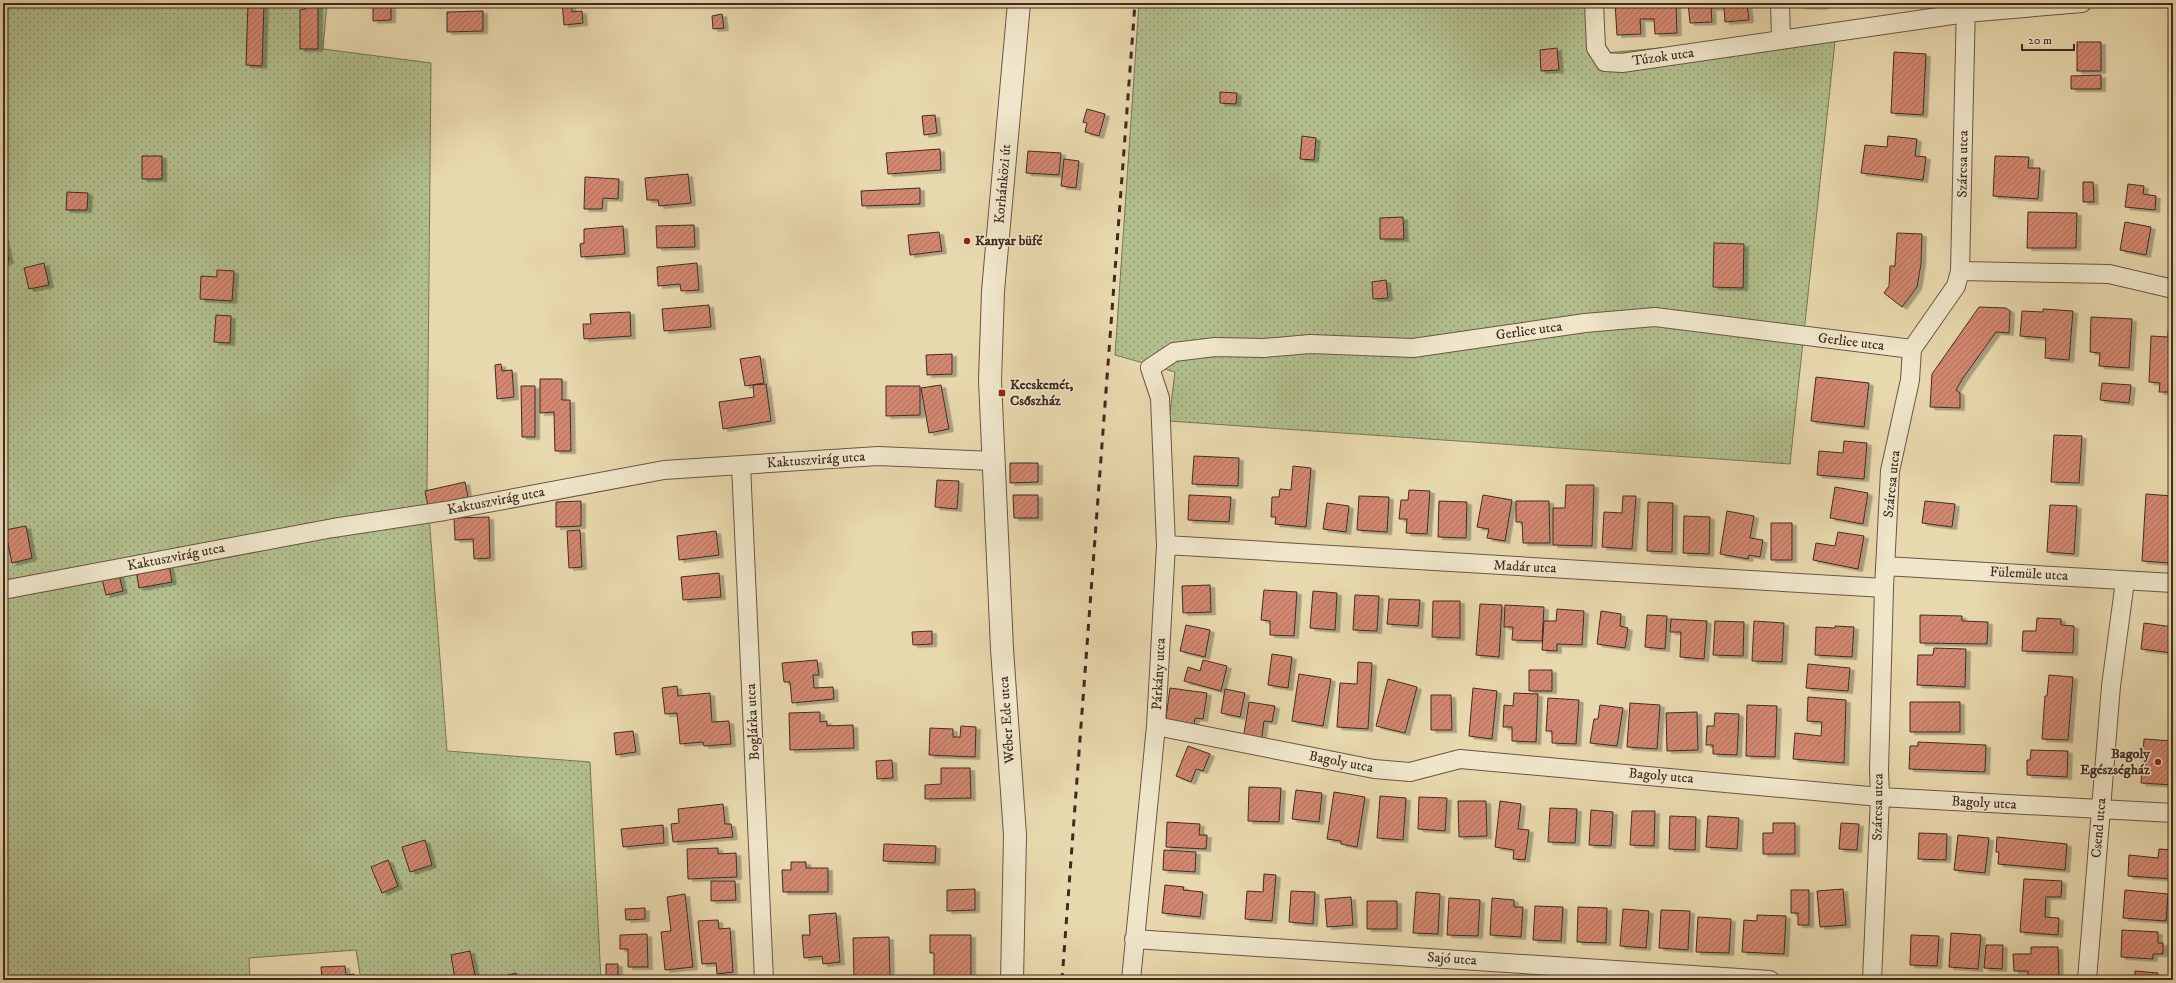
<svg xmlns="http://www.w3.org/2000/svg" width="2176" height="983" font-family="'IM FELL DW Pica',serif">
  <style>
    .park { fill: url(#park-dots); stroke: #787558 }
    .building { fill: url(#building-hatch); stroke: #3f2b23; filter: url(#shadow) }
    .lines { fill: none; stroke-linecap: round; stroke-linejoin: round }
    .minor-casing { stroke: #695646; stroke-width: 20 }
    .tertiary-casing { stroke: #695646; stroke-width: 24 }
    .minor { stroke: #f0e6ca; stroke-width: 18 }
    .tertiary { stroke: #f0e6ca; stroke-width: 22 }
    .rail { stroke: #3f2b23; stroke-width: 3; stroke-dasharray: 7 7; stroke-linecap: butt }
    .poi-dot { fill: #8f2418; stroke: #f0e6ca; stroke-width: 1.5 }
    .labels { text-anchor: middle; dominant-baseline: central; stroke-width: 3; stroke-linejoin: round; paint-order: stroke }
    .street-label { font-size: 14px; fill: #3f2b23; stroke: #f0e6ca }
    .poi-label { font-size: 14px; font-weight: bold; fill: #3f2b23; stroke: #f0e6ca; text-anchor: start }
  </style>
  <defs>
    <pattern id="park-dots" width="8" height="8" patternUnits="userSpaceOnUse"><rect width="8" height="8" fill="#b2bf8d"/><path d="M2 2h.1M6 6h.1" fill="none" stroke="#929b73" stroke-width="1.8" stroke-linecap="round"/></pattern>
    <pattern id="building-hatch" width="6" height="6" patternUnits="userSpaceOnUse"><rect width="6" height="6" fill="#d3876f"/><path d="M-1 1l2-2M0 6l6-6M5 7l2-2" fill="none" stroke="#ad6f5b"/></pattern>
    <filter id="shadow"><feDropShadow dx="4.5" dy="2.5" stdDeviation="0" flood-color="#0004"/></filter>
  </defs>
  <rect width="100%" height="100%" fill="#e8d8ad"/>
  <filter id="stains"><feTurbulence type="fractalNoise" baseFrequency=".005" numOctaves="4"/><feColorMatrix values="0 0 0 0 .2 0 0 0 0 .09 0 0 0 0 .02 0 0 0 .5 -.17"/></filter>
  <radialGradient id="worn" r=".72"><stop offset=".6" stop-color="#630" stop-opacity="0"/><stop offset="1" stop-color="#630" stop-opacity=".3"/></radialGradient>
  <path class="park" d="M3,3H327L323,49L431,63L427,488L447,751L590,762L601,980H361L356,950L249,958L250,980H3Z
    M1139,3H1591L1594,54L1836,32L1790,464L1169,421L1175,372L1115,355Z"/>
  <path class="building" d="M248,3H264L262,66L246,65Z
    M306,3H318V49H300V10L306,9Z
    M373,3H391V20L373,21Z
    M415,3H438L437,6Z
    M562,3H571L572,12L582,11L583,23L564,25Z
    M1615,3H1676L1677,33L1655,34L1654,19H1640L1641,34L1617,35Z
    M1688,3H1747L1749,20L1725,22L1724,7L1711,8L1712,22L1690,23Z
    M1800,3H1823V7L1800,6Z
    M1835,3H1854V5H1835Z
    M483,11V31L447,32V12Z
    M722,14L724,28L713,29L712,16Z
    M2077,42H2101V71H2077Z
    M1557,48L1559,70L1541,71L1540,50Z
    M1894,52L1926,54L1923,115L1891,113Z
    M2101,75V89H2071V76Z
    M1220,92L1237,93L1236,104L1220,103Z
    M1087,109L1105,114L1099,136L1085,132L1087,123L1083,122Z
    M935,115L937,133L924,135L922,116Z
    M1302,136L1316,138L1314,160L1300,159Z
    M1888,136L1917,139L1915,156L1926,157L1923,180L1861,173L1865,145L1887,147Z
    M940,149L941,170L888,174L886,153Z
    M1028,151L1061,153L1059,175L1026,173Z
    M142,156H162V179H142Z
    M1995,156L2029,157L2028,168H2040L2038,199L1993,196Z
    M1064,159L1079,161L1076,188L1061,186Z
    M688,174L691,203L659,206L658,200H647L645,178Z
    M585,177L619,179L618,199L603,198L602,209H584Z
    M2083,182H2093L2094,202H2083Z
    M2128,184L2144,186L2143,194L2156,196L2155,210L2125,207Z
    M920,188V204L862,206L861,191Z
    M67,192L88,193L87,210H66Z
    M2028,212L2077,213L2076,248H2027Z
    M1403,217L1404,239H1380V218Z
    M2125,222L2151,227L2146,255L2120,250Z
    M694,225L695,247L657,248L656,226Z
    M623,226L625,254L581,257L580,244L584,243V229Z
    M939,232L942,251L910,255L908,235Z
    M1897,233L1922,234L1921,264L1917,287L1902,307L1884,293L1889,286L1890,266H1895Z
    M3,234L9,261L3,263Z
    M1714,243L1744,244L1743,288L1713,287Z
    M44,263L49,285L29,289L24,268Z
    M697,263L699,290L681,291L680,284L658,286L657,267Z
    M217,270L234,271L232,301L200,299L201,276L217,277Z
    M1386,280L1388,298L1373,299L1372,282Z
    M709,305L711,327L664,331L662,309Z
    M1979,307L2006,308L2010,311L2009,333L1996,332L1963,378L1956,390L1960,393V408L1930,407L1932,374Z
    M2043,309L2073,311L2069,360L2045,358L2046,338L2020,336L2022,311L2043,312Z
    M630,312L631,336L584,339L583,324H591L590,314Z
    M216,315L231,316L230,343L214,342Z
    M2091,317L2132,319L2129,368L2099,366L2100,353L2090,352Z
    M2168,331H2173V392H2159L2160,383L2149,382L2151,336L2168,337Z
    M952,354V374L927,375L926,355Z
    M760,356L764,383L745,386L740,359Z
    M501,364L502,371L512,370L514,397L497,399L495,365Z
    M1816,377L1869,383L1864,427L1811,421Z
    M540,379H562V400H570L571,451H555L554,412L540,413Z
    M2102,383L2131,385L2129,403L2100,400Z
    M766,384L771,421L723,429L719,402L754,397L753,385Z
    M941,385L949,429L929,433L921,388Z
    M521,386H535V437H522Z
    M886,386H920V415L886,416Z
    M2054,435L2082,436L2079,483L2051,482Z
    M1844,441L1867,443L1864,479L1817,475L1819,451L1843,453Z
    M1194,456L1239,458L1238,486L1192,484Z
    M1010,463H1038V482L1010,483Z
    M1293,466L1311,468L1306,527L1275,524L1276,517H1271L1272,497H1279L1280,489L1291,490Z
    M937,480L959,481L957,509L935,507Z
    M465,482L468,497L428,506L425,491Z
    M1566,485H1594L1592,546L1553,545V508H1565Z
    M1835,487L1868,493L1863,524L1830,518Z
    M1409,490L1430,491L1427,534L1406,533L1407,519H1399L1401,500H1408Z
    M2146,494L2173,496L2170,563L2142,561Z
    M1013,495H1038V518H1014Z
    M1189,495L1231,497L1229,522L1188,520Z
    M1483,495L1512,500L1505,541L1487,538L1489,529L1477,527Z
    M1359,496L1389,497L1387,532L1357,530Z
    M1623,496H1636L1632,549L1602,547L1604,512L1622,513Z
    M581,501V526L556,527V502Z
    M1439,501L1467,502L1466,538L1438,537Z
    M1516,501H1549L1550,543H1523L1522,522H1516Z
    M1925,501L1955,504L1952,527L1922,523Z
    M1648,502L1673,503L1672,552L1647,551Z
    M1327,503L1349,506L1346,532L1323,529Z
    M2050,505L2077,506L2074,554L2047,552Z
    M1727,511L1754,516L1750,538L1763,540L1760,557L1749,555L1748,559L1720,554Z
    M1684,516L1710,517L1709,554L1683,553Z
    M489,517L490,558L474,559L473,539L455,540L454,518Z
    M1771,523H1792V560H1771Z
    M26,526L32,558L12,563L5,530Z
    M580,530L582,567L569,568L567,531Z
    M716,531L719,555L679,560L677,536Z
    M1838,532L1864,536L1858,569L1813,560L1816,543L1835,546Z
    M169,565L172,582L139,588L136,570Z
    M719,573L721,597L683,600L681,577Z
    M119,575L123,591L106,595L102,579Z
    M1210,585L1211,612L1183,613L1182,586Z
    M1264,590L1297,592L1294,636L1270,635V621L1261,620Z
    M1313,591L1337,593L1335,630L1310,628Z
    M1355,595L1379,596L1377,631L1353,630Z
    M1389,599L1420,600L1418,626L1387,624Z
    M1433,601H1460V638L1432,637Z
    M1480,604L1502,605L1499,657L1476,655Z
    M1505,605L1544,607L1542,641L1512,640L1513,627H1504Z
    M1557,609L1584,611L1582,645L1557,644V651L1542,650L1544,621H1556Z
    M1601,611L1621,614L1620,626L1628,628L1625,648L1597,644Z
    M1647,615L1667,616L1665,649L1645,647Z
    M1920,615L1962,616V621L1988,622L1987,644L1920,643Z
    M2037,618L2061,619V625L2074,626L2073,653L2022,651L2023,631H2036Z
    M1671,619L1707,621L1704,659L1680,657L1681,632H1670Z
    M1715,621L1744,622L1743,656L1713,655Z
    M1754,621L1784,623L1782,662L1752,661Z
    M2144,623L2173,627V653L2141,649Z
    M1186,625L1210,630L1205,657L1180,651Z
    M1835,626L1854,627L1852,657L1815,655L1816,627L1835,628Z
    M932,631V644L913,645L912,632Z
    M1934,648L1966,649L1965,687L1917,685L1918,655H1933Z
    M1272,654L1292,657L1288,688L1268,685Z
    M817,660L819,675H813L814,688L833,687L834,699L792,703L790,682H784L782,663Z
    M1203,660L1227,666L1221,691L1184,681L1188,667L1200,671Z
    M1358,662L1372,663L1368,729L1337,727L1340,683L1357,684Z
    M1808,664L1850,668L1848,691L1806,688Z
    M1529,670H1552V691H1529Z
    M1299,674L1331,679L1323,726L1292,721Z
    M2049,675L2073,677L2068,740L2042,739L2045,696H2047Z
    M1388,679L1417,687L1405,733L1376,726Z
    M677,686L678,696L710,693L712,722L729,721L731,744L704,746L703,742L680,744L677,713L665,714L662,688Z
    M1170,688L1207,693L1203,719L1195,718L1194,728L1165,725Z
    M1473,688L1497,691L1492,739L1469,736Z
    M1225,689L1245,693L1240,717L1221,713Z
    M1514,693L1538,694L1536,742L1512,741V727H1503L1504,705L1513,706Z
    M1431,695H1451L1452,730H1431Z
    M1808,697L1846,700L1844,763L1793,759L1795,733L1821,736L1822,722L1807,721Z
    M1548,698L1579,700L1576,744L1552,743V731H1546Z
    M1249,702L1275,706L1272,722L1264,721L1261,743L1243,740Z
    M1910,702H1960V732H1910Z
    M1630,703L1660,705L1657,749L1627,747Z
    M1600,705L1623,708L1617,746L1590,743L1594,719H1598Z
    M1747,705L1777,706L1775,757L1746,756Z
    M820,712V722L827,721V726L853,725L854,748L790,750L789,713Z
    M1697,712L1698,750L1667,751L1666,713Z
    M1715,713L1739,714L1737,755L1713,754V745H1706L1707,726H1714Z
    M961,726L976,727L975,757L929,755L930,728L953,729V737H960Z
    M633,731L636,752L616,755L614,733Z
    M2144,739L2173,741V785L2141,783Z
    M1918,742L1986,745L1985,772L1909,769L1910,746H1918Z
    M1188,746L1210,754L1203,771L1196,769L1191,782L1176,776Z
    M2031,750L2068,751L2067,777L2027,775V760H2030Z
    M892,760L893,778L877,779L876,761Z
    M941,768H970L971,798L925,799V785L941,784Z
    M1249,787L1281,788L1279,822L1248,821Z
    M1296,790L1322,793L1319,822L1292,819Z
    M1334,792L1365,797L1357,847L1341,844V841L1327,839Z
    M1380,796L1406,798L1403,840L1377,838Z
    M1419,797L1447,798L1445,831L1418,829Z
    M1458,801H1486L1487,836L1459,837Z
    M1500,801L1521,804L1518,829L1529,830L1525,860L1513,859L1514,850L1495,847Z
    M723,804L725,824H731L733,837L673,842L671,824L679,823L678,809Z
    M1550,808L1577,809L1575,843L1548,842Z
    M1591,810L1613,812L1611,846L1589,845Z
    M1632,811H1655L1654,846L1630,845Z
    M1670,816L1696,817L1695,850L1669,849Z
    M1708,816L1739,818L1737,849L1706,847Z
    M1167,822L1200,824L1199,835H1207L1206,849L1166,847Z
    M1773,823H1795V854H1763V833H1773Z
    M1841,823L1859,824L1857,850L1839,849Z
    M663,825L664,843L623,847L621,829Z
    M1919,833L1947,834L1946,860L1918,859Z
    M1958,835L1989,838L1985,873L1954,870Z
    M1997,837L2067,844L2065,870L1998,864L1999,852H1996Z
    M425,840L432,865L410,872L402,847Z
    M884,844L936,846L935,863L883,861Z
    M718,848V854L736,853L737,877L688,879L687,849Z
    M2159,849L2173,850V879L2128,876L2129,855L2158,858Z
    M1164,850L1196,852L1195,872L1163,870Z
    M388,860L398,886L382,893L371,867Z
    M791,862H806V868H828V892H783L782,870H791Z
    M1264,874L1276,875L1272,921L1245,919L1247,891L1263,892Z
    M2024,879L2062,881L2061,897H2046L2045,917L2059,918L2058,935L2020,932Z
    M711,881H735L736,900L711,901Z
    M1165,885L1184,887L1183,890L1203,892L1200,917L1162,913Z
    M975,889V910L947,911V890Z
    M1843,889L1846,925L1820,927L1817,891Z
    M1791,890H1809V925H1798V913H1791Z
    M2125,890L2168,894L2166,921L2123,918Z
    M1291,891L1315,892L1313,924L1289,922Z
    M1416,892L1440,894L1438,934L1413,933Z
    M685,894L693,967L665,970L661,932L671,931L667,897Z
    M1351,897L1353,925L1327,927L1325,899Z
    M1449,898L1480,900L1478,936L1447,935Z
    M1492,898L1514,900V907H1523L1521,937L1490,935Z
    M1367,901H1397V929H1367Z
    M1535,906L1563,907L1561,941L1533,940Z
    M1578,907L1607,908L1606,943L1577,942Z
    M645,908V919L626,920L625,909Z
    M1623,909L1649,911L1646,948L1620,946Z
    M1661,910L1690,911L1688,950L1659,948Z
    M836,913L840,962L823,964L822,956L804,958L802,935H810L809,915Z
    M1757,915L1786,916L1784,954L1742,952L1744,920L1757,921Z
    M1698,917L1731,919L1729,953L1696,952Z
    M718,920L719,929L730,928L733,972L717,974L716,963L702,964L698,921Z
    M2122,930L2158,932V943H2163V954H2153V959L2121,957Z
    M1951,933L1981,935L1978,969L1949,967Z
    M647,934L648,967H628V949H620V935Z
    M930,935H971V980H934V953H930Z
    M1911,935L1939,936L1937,966L1910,965Z
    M889,937L890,976L854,977L853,938Z
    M1986,945H2003L2002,969L1984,968Z
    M2031,947H2058L2059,977H2028V971H2014L2013,954H2031Z
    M470,951L475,975L455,979L451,955Z
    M606,964H618V978H606Z
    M345,966L346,975L354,974L355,980H322L321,967Z
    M2135,971L2158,973L2157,980H2118L2119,977L2135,979Z
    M516,973L518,980H489Z
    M533,975L552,980H524L532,978Z
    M1159,976L1192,978V980H1159Z"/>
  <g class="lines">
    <g class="minor-casing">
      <path id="minor" d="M1594,3L1596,48L1605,62L1622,63L1966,13L2082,3
        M1780,3L1781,40
        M1960,271L2109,274L2173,289
        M741,465L764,980
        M1166,545L1884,588
        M1885,566L2173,583
        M3,590L333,528L445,511L664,470L878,456L993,461
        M1156,726L1374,769L1410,772L1460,759L1880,797L2173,813
        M1134,939L1770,980
        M1131,980L1156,726L1166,545L1160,398L1150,368L1174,352L1215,347L1264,348L1310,344L1413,348L1585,323L1655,317L1912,349
        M1872,980L1880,797L1879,770L1884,588L1890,471L1910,380L1912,349L1956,286L1960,271L1966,3
        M2087,980L2111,686L2125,581"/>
    </g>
    <g class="tertiary-casing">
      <path id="tertiary" d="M1012,980L1015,835L1002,649L990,380L993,291L1019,3"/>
    </g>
    <use href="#minor" class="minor"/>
    <use href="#tertiary" class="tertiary"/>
    <path class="rail" d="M1062,980L1135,3"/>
  </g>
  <g class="poi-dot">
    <circle cx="967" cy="241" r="4"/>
    <rect x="998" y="389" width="8" height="8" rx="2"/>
    <circle cx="2158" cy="762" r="4"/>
  </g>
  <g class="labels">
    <g class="street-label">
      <text transform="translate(1663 57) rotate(-8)">Túzok utca</text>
      <text transform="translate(1963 164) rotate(-89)">Szárcsa utca</text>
      <text transform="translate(1003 184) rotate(-85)">Korhánközi út</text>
      <text transform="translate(1529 331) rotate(-8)">Gerlice utca</text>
      <text transform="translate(1851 342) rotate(7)">Gerlice utca</text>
      <text transform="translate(816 460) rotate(-4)">Kaktuszvirág utca</text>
      <text transform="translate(1892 484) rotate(-84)">Szárcsa utca</text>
      <text transform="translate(496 501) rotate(-11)">Kaktuszvirág utca</text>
      <text transform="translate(176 557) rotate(-11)">Kaktuszvirág utca</text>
      <text transform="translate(1525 567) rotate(3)">Madár utca</text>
      <text transform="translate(2029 574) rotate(3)">Fülemüle utca</text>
      <text transform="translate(1159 674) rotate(-87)">Párkány utca</text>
      <text transform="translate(1007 720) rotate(-94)">Wéber Ede utca</text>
      <text transform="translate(753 722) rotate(-93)">Boglárka utca</text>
      <text transform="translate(1341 762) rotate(11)">Bagoly utca</text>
      <text transform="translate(1661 776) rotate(5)">Bagoly utca</text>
      <text transform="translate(1984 803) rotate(3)">Bagoly utca</text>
      <text transform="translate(1878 807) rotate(-89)">Szárcsa utca</text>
      <text transform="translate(2099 828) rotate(-85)">Csend utca</text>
      <text transform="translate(1452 959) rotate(4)">Sajó utca</text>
    </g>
    <g class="poi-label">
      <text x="975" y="241">Kanyar büfé</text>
      <text x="1010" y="385">Kecskemét,<tspan x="1010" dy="16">Csőszház</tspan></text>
      <text x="2150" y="754" text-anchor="end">Bagoly<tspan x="2150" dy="16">Egészségház</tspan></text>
    </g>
  </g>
  <rect width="2176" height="983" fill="none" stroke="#e8d8ad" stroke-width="16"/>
  <rect x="4" y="4" width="2168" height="975" fill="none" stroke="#3f2b23" stroke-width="2"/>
  <rect x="8" y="8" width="2160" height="967" fill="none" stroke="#3f2b23"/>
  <path d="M2022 44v6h52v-6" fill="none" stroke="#3f2b23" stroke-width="2"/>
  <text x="2028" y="44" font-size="12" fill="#3f2b23" stroke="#f0e6ca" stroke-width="3" paint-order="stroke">20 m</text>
  <rect width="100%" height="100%" filter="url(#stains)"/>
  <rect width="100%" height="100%" fill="url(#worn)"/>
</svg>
